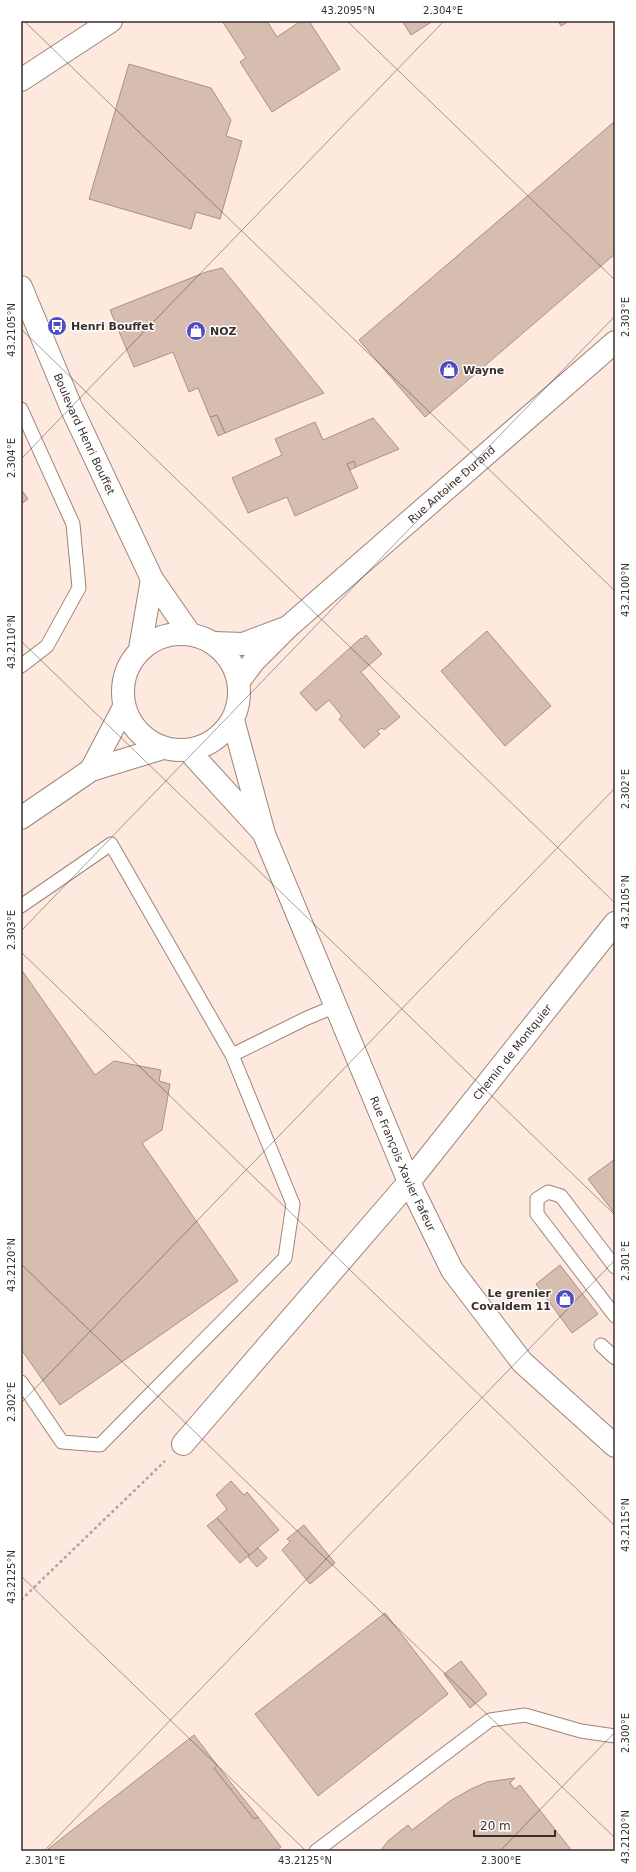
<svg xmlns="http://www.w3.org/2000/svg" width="636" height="1872" font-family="'DejaVu Sans',sans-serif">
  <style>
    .built { fill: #fee9df }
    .building { fill: #d7bcb0; stroke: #aa9185 }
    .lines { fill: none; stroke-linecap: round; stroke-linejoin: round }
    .service-casing { stroke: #9d8479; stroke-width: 15 }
    .minor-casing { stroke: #9d8479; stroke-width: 24 }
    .path { stroke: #aca4a1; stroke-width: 2.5; stroke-dasharray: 3 3; stroke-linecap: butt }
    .service { stroke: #fff; stroke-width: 13 }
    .minor { stroke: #fff; stroke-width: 22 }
    .ticks { fill: none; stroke: #392e2a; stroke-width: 1; stroke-opacity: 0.45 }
    .labels { text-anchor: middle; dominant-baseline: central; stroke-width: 3; stroke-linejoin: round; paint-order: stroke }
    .poi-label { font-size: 11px; font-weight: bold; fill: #392e2a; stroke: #fff; text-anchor: start }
    .street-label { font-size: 11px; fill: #392e2a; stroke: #fff }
    .neatline { fill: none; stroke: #392e2a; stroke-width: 1.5 }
    .ticks-label { font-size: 10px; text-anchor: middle; fill: #392e2a }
  </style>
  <rect width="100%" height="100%" fill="#fcf6f3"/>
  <path class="built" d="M21,21H615V1851H21Z"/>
  <path class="building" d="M222,21H267L277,37L301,21H309L340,69L272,112L240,62L246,58Z
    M402,21H433L411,35Z
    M558,21H569L561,26Z
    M129,64L211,88L231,120L226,136L242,141L220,219L196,212L191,229L89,199Z
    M615,121V254L425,417L359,340Z
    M222,268L324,393L225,433L217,415L210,417L198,388L189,392L173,352L134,367L110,310L206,272Z
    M217,415L225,433L218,436L210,417Z
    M373,418L399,449L356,467L354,461L347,464L358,488L295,516L287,497L248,513L232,478L282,455L275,439L315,422L323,440Z
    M354,461L356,467L350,470L347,464Z
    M21,489L28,499L21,504Z
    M487,631L551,706L505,746L441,671Z
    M366,635L382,654L361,672L400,717L384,730L382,728L377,731L380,734L364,748L339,719L342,716L329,700L316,711L300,693L361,638L362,639Z
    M21,969L95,1075L114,1061L161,1070L159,1081L170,1084L162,1130L142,1143L238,1281L60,1405L21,1349Z
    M615,1159V1214L588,1179Z
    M560,1265L598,1314L572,1333L536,1284Z
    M231,1481L244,1495L247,1492L279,1530L249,1555L217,1518L227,1509L216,1495Z
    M217,1518L249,1555L240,1563L207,1526Z
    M304,1525L335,1563L310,1584L282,1550L290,1542L287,1539Z
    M258,1548L267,1558L257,1567L248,1557Z
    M385,1613L448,1694L318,1796L255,1714Z
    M461,1661L487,1694L470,1708L444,1674Z
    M194,1735L217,1765L214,1768L254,1819L258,1817L281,1847L275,1851H49L48,1849Z
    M217,1765L258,1817L254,1819L214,1768Z
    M515,1778L510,1783L515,1789L520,1785L572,1851H380L389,1840L408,1825L412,1830L450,1801L471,1789L487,1782Z"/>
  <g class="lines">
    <g class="service-casing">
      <path id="service" d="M21,409L73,524L79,588L47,646L21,666
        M21,906L111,844L232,1055L293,1204L285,1258L100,1445L62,1442L21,1382
        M232,1055L307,1018L336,1006
        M615,1267L561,1196L548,1192L537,1199V1214L615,1316
        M601,1345L615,1358
        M316,1851L490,1720L525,1715L581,1731L615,1736"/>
    </g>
    <g class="minor-casing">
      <g id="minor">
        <path d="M21,80L111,21"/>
        <path id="s1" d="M21,287L71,407L152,579L190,634"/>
        <path id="s2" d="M288,627L615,342"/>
        <circle cx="181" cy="692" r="58"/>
        <path d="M214,643L243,644L288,627L254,661L239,681"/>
        <path d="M140,649L152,579"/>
        <path id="s3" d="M233,720L264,834L409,1182L452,1270L522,1362L615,1446"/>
        <path d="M188,750L261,830"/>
        <path d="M91,770L124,707"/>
        <path d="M21,818L91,770L163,748"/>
        <path id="s4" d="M183,1444L409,1182L615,923"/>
      </g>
    </g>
    <path class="path" d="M21,1600L165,1461"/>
    <use href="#service" class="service"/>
    <use href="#minor" class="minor"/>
  </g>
  <path class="ticks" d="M24,21L615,591M347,21L615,280M21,329L615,903M21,459L444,21M21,641L615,1215M21,931L615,316M21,952L615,1526M21,1264L615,1838M21,1403L615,788M21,1576L306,1851M44,1851L615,1260M500,1851L615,1732"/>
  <defs>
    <g id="bus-disc" transform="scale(1)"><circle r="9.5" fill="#4e4cc2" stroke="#fff"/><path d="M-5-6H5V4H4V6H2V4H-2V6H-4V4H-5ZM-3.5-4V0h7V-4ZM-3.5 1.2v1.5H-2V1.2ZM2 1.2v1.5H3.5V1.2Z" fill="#fff"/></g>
    <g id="shop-disc" transform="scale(1)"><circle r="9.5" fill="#4e4cc2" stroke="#fff"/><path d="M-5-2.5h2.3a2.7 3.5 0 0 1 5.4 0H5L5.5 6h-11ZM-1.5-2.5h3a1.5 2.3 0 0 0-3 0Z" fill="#fff"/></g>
  </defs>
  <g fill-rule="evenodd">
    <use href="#bus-disc" x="57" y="326"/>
    <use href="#shop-disc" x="196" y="331"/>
    <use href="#shop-disc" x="449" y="370"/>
    <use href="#shop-disc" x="565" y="1299"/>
  </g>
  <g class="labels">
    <g class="poi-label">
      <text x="71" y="326">Henri Bouffet</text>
      <text x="210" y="331">NOZ</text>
      <text x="463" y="370">Wayne</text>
      <text x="551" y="1293" text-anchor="end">Le grenier<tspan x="551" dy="13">Covaldem 11</tspan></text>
    </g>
    <g class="street-label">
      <text stroke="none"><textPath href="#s1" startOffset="160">Boulevard Henri Bouffet</textPath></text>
      <text stroke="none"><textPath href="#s2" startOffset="217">Rue Antoine Durand</textPath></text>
      <text stroke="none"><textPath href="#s4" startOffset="512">Chemin de Montquier</textPath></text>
      <text stroke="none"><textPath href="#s3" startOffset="476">Rue François Xavier Fafeur</textPath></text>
    </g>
  </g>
  <rect width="636" height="1872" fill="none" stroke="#ffffff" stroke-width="44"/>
  <path d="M474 1830v6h81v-6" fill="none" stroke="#392e2a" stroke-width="2"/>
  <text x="480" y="1830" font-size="12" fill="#392e2a" stroke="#ffffff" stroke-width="3" paint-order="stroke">20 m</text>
  <rect x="22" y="22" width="592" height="1828" class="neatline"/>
  <g class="ticks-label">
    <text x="348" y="14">43.2095°N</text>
    <text x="443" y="14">2.304°E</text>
    <text transform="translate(625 317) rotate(-90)" y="4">2.303°E</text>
    <text transform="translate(11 330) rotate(-90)" y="4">43.2105°N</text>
    <text transform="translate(11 458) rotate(-90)" y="4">2.304°E</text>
    <text transform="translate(625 590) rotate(-90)" y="4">43.2100°N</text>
    <text transform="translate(11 642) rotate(-90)" y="4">43.2110°N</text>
    <text transform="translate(625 789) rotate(-90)" y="4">2.302°E</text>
    <text transform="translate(625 902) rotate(-90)" y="4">43.2105°N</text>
    <text transform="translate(11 930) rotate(-90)" y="4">2.303°E</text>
    <text transform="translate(625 1261) rotate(-90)" y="4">2.301°E</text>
    <text transform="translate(11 1265) rotate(-90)" y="4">43.2120°N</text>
    <text transform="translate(11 1402) rotate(-90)" y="4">2.302°E</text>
    <text transform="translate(625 1525) rotate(-90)" y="4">43.2115°N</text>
    <text transform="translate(11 1577) rotate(-90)" y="4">43.2125°N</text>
    <text transform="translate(625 1733) rotate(-90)" y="4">2.300°E</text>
    <text transform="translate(625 1837) rotate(-90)" y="4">43.2120°N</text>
    <text x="45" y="1864">2.301°E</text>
    <text x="305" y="1864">43.2125°N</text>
    <text x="501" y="1864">2.300°E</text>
  </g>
</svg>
